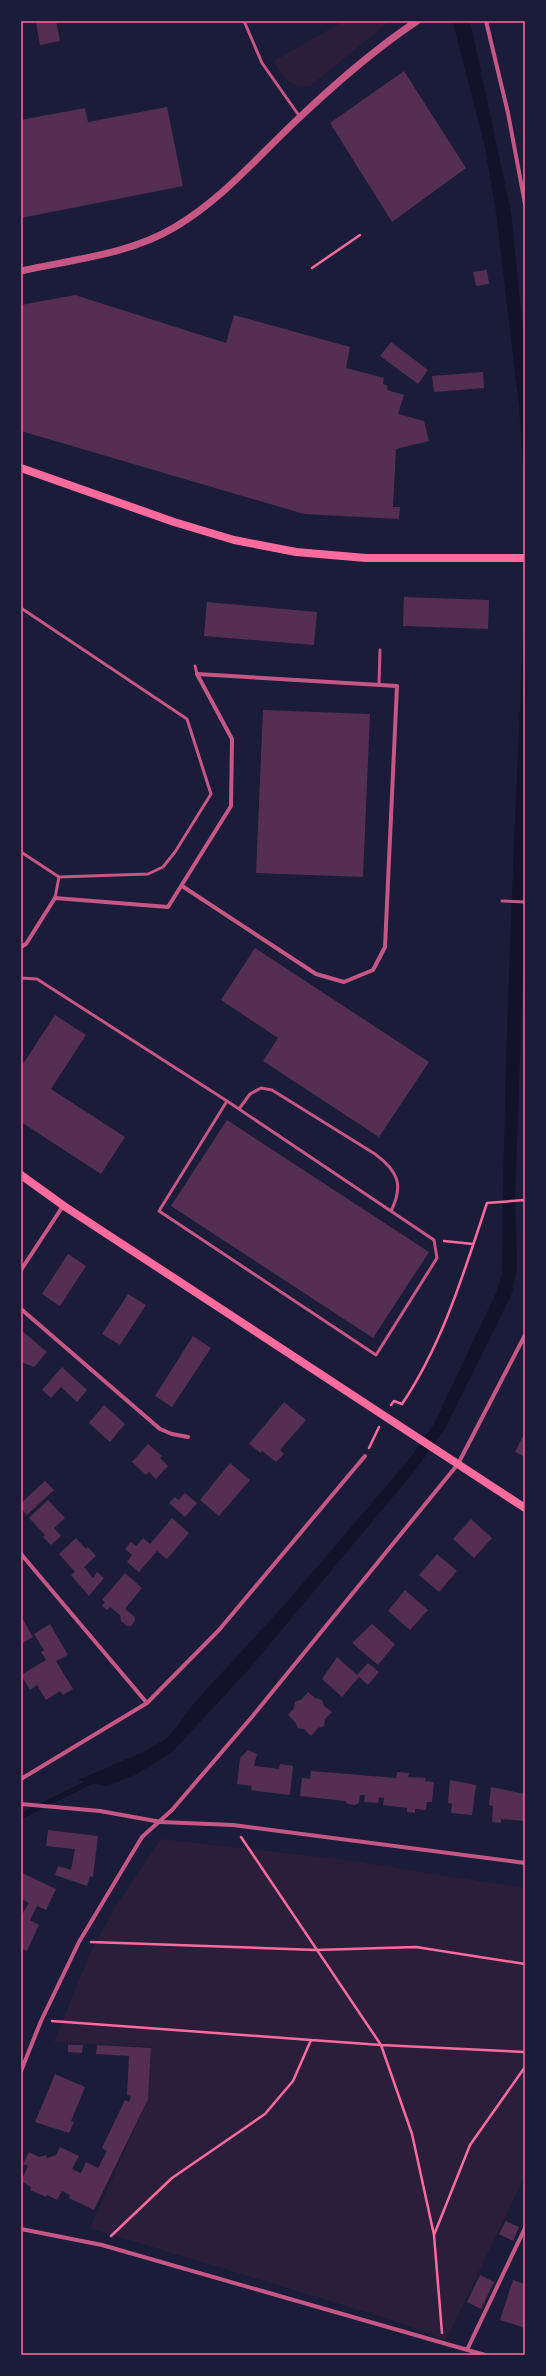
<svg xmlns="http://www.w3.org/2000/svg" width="546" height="2376" font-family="Ubuntu,sans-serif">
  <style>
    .green { fill: #2a1e3b }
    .water { fill: #12122b }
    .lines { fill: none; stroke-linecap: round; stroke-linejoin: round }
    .stream { stroke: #12122b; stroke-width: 5.5 }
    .building { fill: #542f53 }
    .path { stroke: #ff6b9d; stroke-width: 2.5 }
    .service { stroke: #c65784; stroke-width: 3 }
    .minor { stroke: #c65784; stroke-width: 4 }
    .tertiary { stroke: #c65784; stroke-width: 7 }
    .secondary { stroke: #ff6b9d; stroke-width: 8 }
    .neatline { fill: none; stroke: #ff6b9d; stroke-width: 1.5 }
  </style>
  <rect width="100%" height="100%" fill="#1b1b3a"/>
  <path class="green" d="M344,21H390L310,86C288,87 283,78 274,61Z
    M161,1839L339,1859L525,1888V2176L446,2340L389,2319L90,2228L148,2099L151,2047L54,2042L91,1951L113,1911Z"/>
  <path class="water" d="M458,21H470L511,212L525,351V492L519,406L496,212L485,147L453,23Z
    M525,594V915L515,1197L517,1268L512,1293L445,1429L416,1469L249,1669L172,1752L135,1775L106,1786L78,1780L141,1753L168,1738L195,1702L288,1601L411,1457L434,1424L496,1293L502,1273C504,1047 515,821 525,594Z"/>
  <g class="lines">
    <path class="stream" d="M21,1816L96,1779"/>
  </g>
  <path class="building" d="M36,21H56L60,41L40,45Z
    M404,71L466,168L392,222L330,123Z
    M167,107L183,186L21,218V120L85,108L88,122Z
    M487,270L489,284L476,286L473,272Z
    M75,295L226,343L234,315L350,347L346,368L384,378L383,384L388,386L387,390L404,395L398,414L424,421L429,441L396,449L393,507H400L399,519L304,514L21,431V305Z
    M391,342L428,370L418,384L380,356Z
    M483,372L484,388L434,392L432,376Z
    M404,597L489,600L488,629L403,626Z
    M207,602L317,612L314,645L204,636Z
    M263,710L370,714L363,877L256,873Z
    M255,948L429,1062L379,1137L263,1061L278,1038L221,1000Z
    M55,1015L86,1035L51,1089L125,1137L101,1174L21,1122V1067Z
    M227,1120L429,1252L373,1338L171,1206Z
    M68,1254L86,1266L60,1306L42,1294Z
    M128,1294L146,1305L120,1345L102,1334Z
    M21,1330L47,1352L34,1367L21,1362Z
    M193,1336L211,1348L172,1407L155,1396Z
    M62,1367L87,1390L77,1402L61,1387L51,1398L42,1390Z
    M284,1402L306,1420L280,1450L284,1454L276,1462L262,1451L261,1453L249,1444Z
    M104,1405L125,1424L110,1442L89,1423Z
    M525,1432V1457L515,1452Z
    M148,1444L162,1456L160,1458L168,1466L156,1479L149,1472L146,1475L132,1462Z
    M230,1463L250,1480L219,1516L200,1500Z
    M45,1481L54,1490L27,1515L21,1509V1503Z
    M185,1493L197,1503L185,1517L169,1503L175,1497L179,1500Z
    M48,1500L65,1518L54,1528L61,1536L51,1545L43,1537L45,1535L29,1518Z
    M172,1518L189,1533L167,1559L157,1551L139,1572L127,1562L132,1555L125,1549L131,1542L136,1546L143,1538L150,1544Z
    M471,1519L492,1538L474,1558L453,1539Z
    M76,1538L86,1549L88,1547L96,1556L84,1567L93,1578L97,1572L104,1578L89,1596L71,1575L75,1572L59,1554Z
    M437,1554L457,1571L439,1592L419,1575Z
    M125,1573L142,1588L125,1609L135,1617V1621L131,1626H127L121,1621L120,1615L110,1607L107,1610L102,1606L105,1602L102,1600Z
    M405,1590L428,1610L410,1630L388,1611Z
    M21,1616L33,1637L21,1644Z
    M50,1624L68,1655L56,1661L73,1689L63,1695L60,1691L46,1700L37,1685L30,1690L21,1675L46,1660L41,1652L44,1650L34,1634Z
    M372,1624L395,1644L378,1665L352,1643Z
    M337,1657L357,1675L368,1663L379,1672L368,1685L359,1677L342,1697L322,1679Z
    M308,1692L315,1698L322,1700L324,1706L332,1712L325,1719L324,1726L318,1728L311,1736L304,1729L298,1728L295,1722L288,1715L294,1708L295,1702L302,1699Z
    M248,1750L257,1754L254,1766L279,1769L280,1764L293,1766L290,1795L251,1790L252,1786L237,1784L240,1758Z
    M311,1771L396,1778L397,1772L409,1773L408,1777L426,1778L425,1781L434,1782L432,1802H427L426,1810L415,1809V1813L407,1812V1808L383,1805L384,1798L379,1797L378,1803L364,1802L365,1795H360L359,1803L355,1805L348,1804L345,1801L300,1796L302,1778L310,1779Z
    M450,1780L476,1785L472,1815L451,1813L452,1804L448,1803Z
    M491,1787L525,1794V1821L501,1819V1823L492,1822L493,1806L489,1805Z
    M48,1830L98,1836L93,1877L90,1876L87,1886L55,1875L58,1866L71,1870L75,1849L46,1846Z
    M22,1873L56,1889L46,1910L37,1906L30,1920L39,1925L27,1951L21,1948V1916L29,1903L21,1899Z
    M68,2045H83L82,2053L68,2052Z
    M97,2045L151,2048L148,2099L94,2210L69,2198L70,2195L62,2191L57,2200L47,2195L46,2197L30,2190L31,2187L21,2181L28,2166L23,2164L29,2152L39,2157L46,2155L47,2158L56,2155L60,2147L79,2156L72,2169L81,2173L86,2162L98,2168L107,2151L102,2148L125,2100L129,2102L131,2096L127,2095L129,2056L96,2054Z
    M55,2074L85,2087L71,2121L74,2122L69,2133L35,2122Z
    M506,2221L519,2227L513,2241L499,2234Z
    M480,2275L494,2282L481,2309L467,2302Z
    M513,2280L525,2284V2328L500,2320Z"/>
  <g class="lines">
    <path class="path" d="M312,268L360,235
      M444,1241L473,1244
      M391,1405L394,1401L402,1404C443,1343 464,1272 487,1203L525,1200
      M369,1448L379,1427
      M241,1837L381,2045L525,2052
      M91,1942L316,1950L416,1947L525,1964
      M52,2021L311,2040
      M434,2235L470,2145L525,2067
      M111,2236L172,2178L265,2114L293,2081L311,2040L381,2045L412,2134L434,2235L442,2333"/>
    <path class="service" d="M244,21L262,63L300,117
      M21,608L187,719L211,794L175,852L163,867L148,874L59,877L21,852
      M195,666L197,674
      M379,685L380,650
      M55,898L59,877
      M502,901L525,902
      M21,978L37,979L227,1101L434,1240L437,1258L376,1355L159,1211L227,1101
      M239,1109L250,1094L261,1088L272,1090L375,1154C398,1171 404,1185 391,1211"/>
    <path class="minor" d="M486,21L508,113L525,204
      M21,947L26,944L55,898L168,907L231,806L232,739L197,674L397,686L385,947L373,970L344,982L316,974L182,886
      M21,1270L63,1206
      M21,1309L160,1429L172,1434L188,1437
      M21,1554L147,1703
      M21,1779L147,1703L219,1630L365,1456
      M21,1804L100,1811L161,1822L233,1825L525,1863
      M21,2071L41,2021L79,1942L142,1837L172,1810L251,1718L458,1464L525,1335
      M21,2229L102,2245L485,2355
      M467,2350L525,2228"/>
    <path class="tertiary" d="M21,271C70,260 131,254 175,227C223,199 259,155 300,117C336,83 375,49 417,21"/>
    <path class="secondary" d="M21,468L174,522L234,540L296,552L366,558H525
      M21,1175L64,1206L525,1508"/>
  </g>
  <rect width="546" height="2376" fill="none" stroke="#1b1b3a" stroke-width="44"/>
  <rect x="22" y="22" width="502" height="2332" class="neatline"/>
</svg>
